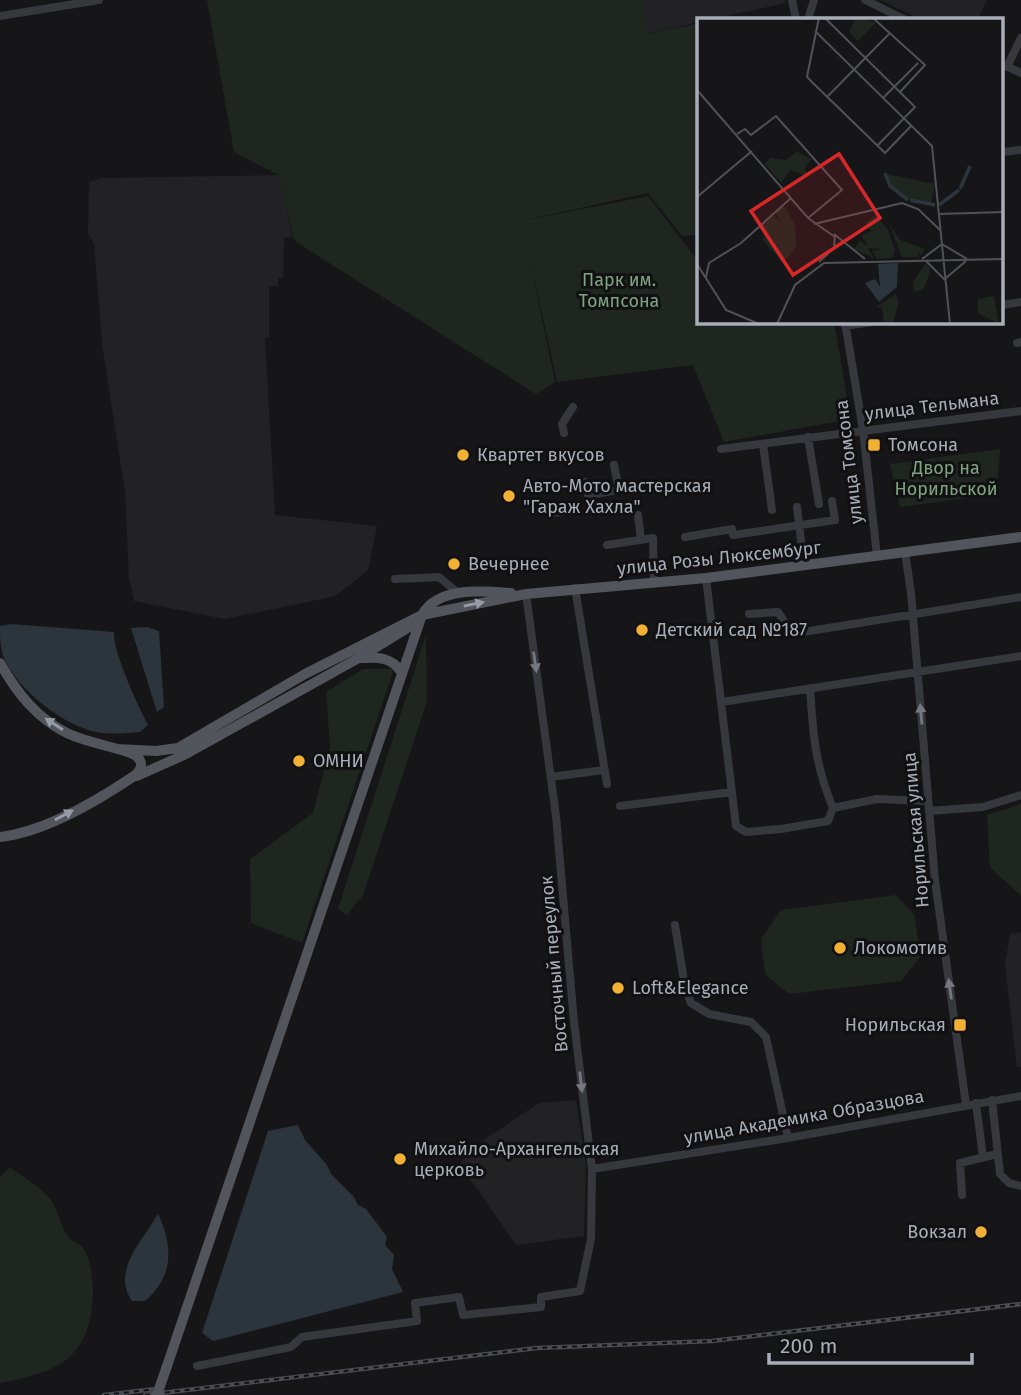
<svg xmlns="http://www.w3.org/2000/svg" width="1021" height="1395" font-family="'Fira Sans',sans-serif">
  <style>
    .built { fill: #222225 }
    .green { fill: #1e261f }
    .water { fill: #2c353c }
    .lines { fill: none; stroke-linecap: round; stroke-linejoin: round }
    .minor { stroke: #37383d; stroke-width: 8 }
    .major { stroke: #53555c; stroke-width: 10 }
    .rail-casing { stroke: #4a4c52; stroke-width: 4.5 }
    .rail { stroke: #111113; stroke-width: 2; stroke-dasharray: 5; stroke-linecap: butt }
    .major-bridge { stroke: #53555c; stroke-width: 10 }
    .oneway { fill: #979ba6 }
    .oneway2 { fill: #757881 }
    .poi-dot { fill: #f2b134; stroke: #111113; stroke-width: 2.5 }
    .labels { text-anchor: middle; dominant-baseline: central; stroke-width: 6; stroke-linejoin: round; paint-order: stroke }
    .park-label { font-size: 18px; fill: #7fa381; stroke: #111113 }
    .street-label { font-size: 18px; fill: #a8adb8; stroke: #111113 }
    .poi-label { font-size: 18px; fill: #a8adb8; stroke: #111113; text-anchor: start }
    .inset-river { fill: none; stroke: #2c353c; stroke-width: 3.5 }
    .inset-road { fill: none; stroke: #505258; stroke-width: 2 }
    .view { fill: #d62828; fill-opacity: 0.15; stroke: #d62828; stroke-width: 3.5 }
    .inset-edge { fill: none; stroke: #a8adb8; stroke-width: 3.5 }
  </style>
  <rect width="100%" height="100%" fill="#161618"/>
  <path class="built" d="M641,0H785L786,3L712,19H699V22L647,34Z
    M880,0H987L978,19H920Z
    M281,175L292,237L284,238L283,278H278V286H269V337L265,338L275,515L377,526L368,570L336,596L225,619L134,601L129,578L125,492L102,344L94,244L88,233L89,182L101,178Z
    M1021,932V1067H1017L1005,965L1010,934Z
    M576,1100L586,1165L584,1236L516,1245L473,1183L457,1170L469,1150L539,1103Z"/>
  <path class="green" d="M207,0H641L648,34L699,23V235L682,236L648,193L522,221L648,196L699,262V322H834L851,419L724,442L693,365L557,382L530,259L555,382L536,394L296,242L293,237L280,176L234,152Z
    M1000,449L997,494L900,507L890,464Z
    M426,635L427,701L363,895L347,915L338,909Z
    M363,669H394L302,943L251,923L250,859L313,813L330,747L326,692Z
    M1021,804V896L990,867L987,815Z
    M896,895L915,916L920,957L901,981L789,994L765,974L761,939L781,910Z
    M10,1167C23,1178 41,1186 51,1200C58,1210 60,1224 67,1235C70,1241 79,1243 83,1248C90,1256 93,1279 93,1289C92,1356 62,1372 0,1383V1177Z"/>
  <path class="water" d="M12,624L114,632C113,652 138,706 148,725L140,732C126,733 111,735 96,732C64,726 17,689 4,658C0,649 0,636 0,626Z
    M147,627L159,631L164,707L157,712L131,628Z
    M298,1125L305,1140L327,1165L331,1174L354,1197L358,1205L366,1209L387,1237L385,1245L394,1255L392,1269L403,1292L213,1341L202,1333L268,1131Z
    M158,1214C174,1247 173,1277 145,1301H132C111,1271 143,1240 158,1214Z"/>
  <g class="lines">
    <path class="minor" d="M792,0L796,19
      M865,0L904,19
      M0,16L99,0
      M808,19L814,0
      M1002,64L1021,73
      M1007,67L1021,38
      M1002,152L1021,150
      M1002,305L1021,302
      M845,322L863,430L877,556
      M845,326L872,322
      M1017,343L1021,342
      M564,433L562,424L573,407
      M808,437L819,504
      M763,444L772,510
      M721,449L1021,411
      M585,482L588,495L619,490L614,465
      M797,507L802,549
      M550,513L574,511
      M638,515L641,540
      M733,535L835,520L832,501
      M685,537L732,529
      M607,545L653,538L654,582
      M905,552L911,593L935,880L966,1105
      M706,578L736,826L746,832L781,829L828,821L833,808
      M395,579L439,577L458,593
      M575,588L607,784
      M749,614L778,612L788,627L797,633L1021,597
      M810,688C813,734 815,765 833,808L877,799L928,801
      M722,702L1021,656
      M551,777L604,770
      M620,806L732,792
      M929,811L983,807L1021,795
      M675,925L685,987L691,1003L709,1014L751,1022L766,1037L788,1138
      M992,1100L1000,1174L1009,1183L1021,1186
      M976,1103L983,1157
      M592,1169L788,1138L1021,1096
      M962,1195L960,1163L997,1154
      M197,1366L291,1347L302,1337L417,1321L415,1303L459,1297L463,1315L541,1307V1297L580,1291L591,1239L592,1169L574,1022L556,816L526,594"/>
    <path class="major" d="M362,658C377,657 392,657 401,672
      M0,663C17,693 37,719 69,734C89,743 112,746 133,754C144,760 143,769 134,776C97,801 44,832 0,837
      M117,749L156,751L178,748L305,674L422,615L526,594L706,578L1021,537
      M137,776L186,754L357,659L409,627
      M167,1366L422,615C438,586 483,591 511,593"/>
    <g class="rail-casing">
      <path id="rail" d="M104,1395L156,1389
        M145,1395L537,1348L712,1341L1021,1304"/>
    </g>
    <use href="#rail" class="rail"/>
    <path class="major-bridge" d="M157,1395L167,1366"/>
  </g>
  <defs><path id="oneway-solid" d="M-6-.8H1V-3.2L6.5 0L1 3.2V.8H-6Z" transform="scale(1.75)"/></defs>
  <g class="oneway">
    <use href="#oneway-solid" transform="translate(474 604) rotate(-12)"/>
    <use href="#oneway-solid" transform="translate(54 724) rotate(-147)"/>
    <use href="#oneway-solid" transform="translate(64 815) rotate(-28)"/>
  </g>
  <g class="oneway2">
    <use href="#oneway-solid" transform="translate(535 662) rotate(82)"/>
    <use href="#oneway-solid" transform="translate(921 714) rotate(-95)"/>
    <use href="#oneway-solid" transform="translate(950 989) rotate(-98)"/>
    <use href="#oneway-solid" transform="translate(581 1082) rotate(83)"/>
  </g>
  <g class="poi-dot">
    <rect x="867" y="438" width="14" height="14" rx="3.5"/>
    <circle cx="463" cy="455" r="7"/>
    <circle cx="509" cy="496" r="7"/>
    <circle cx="454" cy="564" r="7"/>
    <circle cx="642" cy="630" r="7"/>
    <circle cx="299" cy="761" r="7"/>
    <circle cx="840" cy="948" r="7"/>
    <circle cx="618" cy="988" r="7"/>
    <rect x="953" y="1018" width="14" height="14" rx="3.5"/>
    <circle cx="400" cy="1159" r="7"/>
    <circle cx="981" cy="1232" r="7"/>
  </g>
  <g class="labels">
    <g class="park-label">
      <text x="619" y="280">Парк им.<tspan x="619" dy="21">Томпсона</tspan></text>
      <text x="946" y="468">Двор на<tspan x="946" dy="21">Норильской</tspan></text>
    </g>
    <g class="street-label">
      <text transform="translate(932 406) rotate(-7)">улица Тельмана</text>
      <text transform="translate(849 462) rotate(-97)">улица Томсона</text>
      <text transform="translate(719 558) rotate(-6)">улица Розы Люксембург</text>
      <text transform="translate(916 830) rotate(-95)">Норильская улица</text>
      <text transform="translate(554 964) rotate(-95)">Восточный переулок</text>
      <text transform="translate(804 1117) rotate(-10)">улица Академика Образцова</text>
    </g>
    <g class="poi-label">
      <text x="888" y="445">Томсона</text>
      <text x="477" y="455">Квартет вкусов</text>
      <text x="523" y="486">Авто-Мото мастерская<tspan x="523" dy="21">"Гараж Хахла"</tspan></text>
      <text x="468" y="564">Вечернее</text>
      <text x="656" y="630">Детский сад №187</text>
      <text x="313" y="761">ОМНИ</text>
      <text x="854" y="948">Локомотив</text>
      <text x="632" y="988">Loft&amp;Elegance</text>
      <text x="946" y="1025" text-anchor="end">Норильская</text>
      <text x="414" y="1149">Михайло-Архангельская<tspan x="414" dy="21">церковь</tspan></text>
      <text x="967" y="1232" text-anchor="end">Вокзал</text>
    </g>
  </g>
  <g transform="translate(697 18)">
    <rect width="306" height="306" fill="#161618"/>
    <path d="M159,0L179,4L161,23L152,14ZM100,133L114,141L108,150L110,159L94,152L84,165L68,146L73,140L89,142ZM190,156L238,166L234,186L210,181L193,166ZM87,187L98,207L99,229L86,245L65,221L71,215L64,208L77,197L83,204L79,194ZM178,197L190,210L198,232L196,240L180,241L175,233L185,231L171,230L177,240L157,232L163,222L170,228L165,217L174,213L169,205ZM192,206L203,222L228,231L224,237L221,233L222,239H205ZM228,246L233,249L231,260L226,272L217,274L216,264ZM199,276L202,283L196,306H187L185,289H179ZM297,278L302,306L281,295V281Z" fill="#1e261f"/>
    <path d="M201,245L200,269L182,284L168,265L178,261L183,269L181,246Z" fill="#2c353c"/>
    <path class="inset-river" d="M188,155L193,168L211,182M263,171L273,148M213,182L238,187M242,187L262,172"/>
    <path class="inset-road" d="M122,0L119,14L235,128L253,306M128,0L218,89L180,128M176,0L228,47L203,74M119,14L110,59L117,66L188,135L214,108M0,72L111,200L138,219M130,79L192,16M186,80L221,45M40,116L48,111L54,117L79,98L145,172L111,200M0,179L55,133M242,196L307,194M117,206L205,185L221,191L243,212M137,216L168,241M245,226L270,241M225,241L245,226M229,243L248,262M122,244L137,230L138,217M0,246L29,292L62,306M9,259L12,245L44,225L94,180M249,260L269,243M80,306L98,267L127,245L307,241"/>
    <path class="view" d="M142,136L183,200L96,257L54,193Z"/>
    <rect width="306" height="306" class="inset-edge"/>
  </g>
  <path d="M769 1353v10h203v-10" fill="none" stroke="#a8adb8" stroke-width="3.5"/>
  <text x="780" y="1353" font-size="21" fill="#a8adb8" stroke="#111113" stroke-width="5" paint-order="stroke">200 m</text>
</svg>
